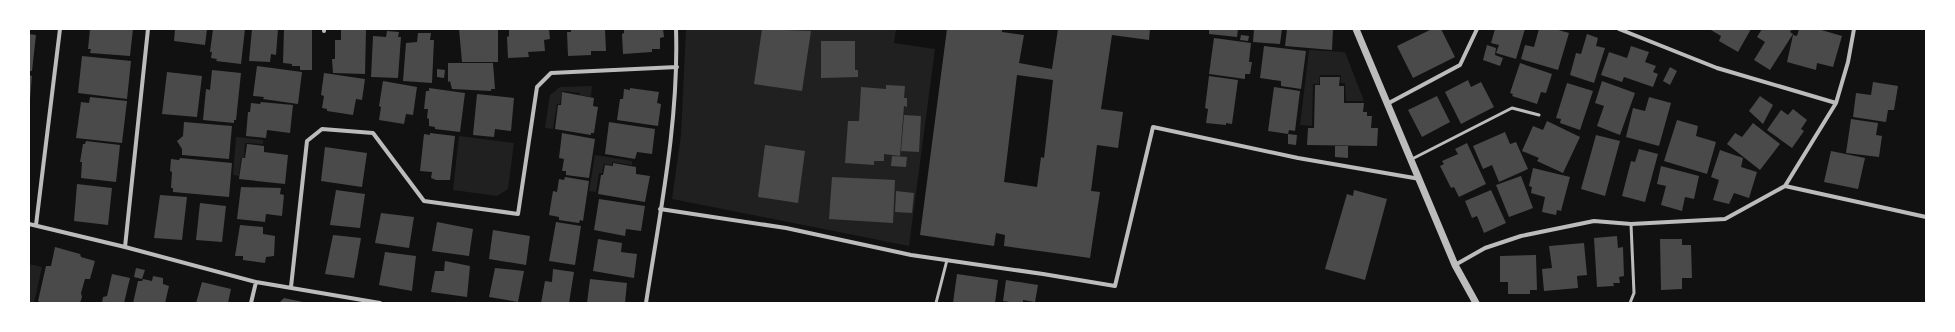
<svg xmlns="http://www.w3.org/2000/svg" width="1955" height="332" font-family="'Space Grotesk',sans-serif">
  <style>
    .green { fill: #202020 }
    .building { fill: #4a4a4a; fill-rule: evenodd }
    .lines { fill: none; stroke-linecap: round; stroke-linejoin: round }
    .service { stroke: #bcbcbc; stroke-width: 3 }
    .minor { stroke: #bcbcbc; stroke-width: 4 }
    .tertiary { stroke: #bcbcbc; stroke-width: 7 }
  </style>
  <rect width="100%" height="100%" fill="#111"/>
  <path class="green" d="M686,29H896L894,43L935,49L909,246L672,199L681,135Z
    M1309,50L1345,52L1364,101H1346L1345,83H1341V75H1320L1319,84H1313L1312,126L1300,125Z
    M592,86L591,97L580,95V93L562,91L560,104H557L553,129L545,128L550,95L560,87Z
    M459,136L514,143L508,189L497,196L453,190Z
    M236,137L263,140V144L245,143L244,158H241L239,176L233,175Z
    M595,155L632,161V165L612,162V165L604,164L602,173H599L596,192L589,191Z
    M29,264L42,267L34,303H29Z"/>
  <path class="building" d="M90,29H133L130,56L90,53L91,49H88Z
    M175,29H207L205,45L174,41Z
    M213,29H245L241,64L216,61L217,59L211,58L212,52H210Z
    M252,29H278L276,55L271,54L270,62L249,61Z
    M284,29H312V70H300V66H292V64L283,63Z
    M351,29H366L365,74L333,73L332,59H335V40H341V30H351Z
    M459,29H498V62H462Z
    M509,29H549L550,39L544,40L545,51L528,52L529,57L508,58L507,37L509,36Z
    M571,29H605L606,51H591V55L568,56L567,32H571Z
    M624,29H663L664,37L660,38V49H652V52L623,54L622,34L624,33Z
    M762,29L811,31L802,91L754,84Z
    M947,29H1002V32L1024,35L1019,63L1052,69L1058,29H1150L1149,40L1112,35L1101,109L1123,112L1118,148L1097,145L1091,191L1100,192L1090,258L1004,246L1005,235L996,233L994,246L920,235ZM1017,75L1053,80L1044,158L1041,157L1037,187L1004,182Z
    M1209,29H1238L1237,37L1209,34Z
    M1254,29H1282L1280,44L1253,42Z
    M1287,29H1333L1332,50L1285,46Z
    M1432,29H1441L1455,57L1413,78L1397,46Z
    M1495,29H1525L1516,59L1496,53L1499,45L1491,43Z
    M1539,29H1555L1569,33L1558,70L1521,59L1525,45L1534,47Z
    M1712,29H1751L1738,52L1719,41L1721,36L1711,30Z
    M1762,29H1792L1790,32L1793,34L1770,70L1754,60L1765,42L1757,37Z
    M1799,29H1818L1842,36L1833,67L1817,63L1816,70L1787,62L1793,35L1797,36Z
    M387,31L399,32L398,37H401L398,78L371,77L373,36L386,37Z
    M418,33H431L430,40H434L432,83L403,81L406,43L417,42Z
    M29,34L36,35L32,71H29Z
    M1587,34L1598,38L1596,46L1605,48L1594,83L1570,75L1576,53L1581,54Z
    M1241,35L1249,36L1248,41L1240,40Z
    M1214,38L1251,43L1249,62H1252L1250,74H1245V79L1209,74Z
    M821,41H855V70H858V77L821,78Z
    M1487,45L1496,48L1495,55L1503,58L1500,66L1483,60Z
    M1264,46L1306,51L1301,89L1281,86V81L1260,78Z
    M1631,46L1649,52L1645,62L1656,66L1653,72L1658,74L1653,87L1624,77L1622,82L1601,75L1609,52L1627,58Z
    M82,56L131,61L127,99L78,93Z
    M448,63H493L495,89H491V91L452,89L450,81L448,82Z
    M1520,63L1552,74L1546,93L1541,92L1537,104L1512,96L1513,94L1510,93Z
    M257,66L302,72L298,104L263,99L264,97L253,96Z
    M1670,67L1677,71L1670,85L1663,81Z
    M437,69L445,70L444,78L437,77Z
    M212,70L241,73L236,120H234V123L203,120L206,89L210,90Z
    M167,72L202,76L197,117L162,114Z
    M324,73L365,79L362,100L356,99L353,115L327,111V109L322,108L324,96L321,95Z
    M29,75L32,76L30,99H29Z
    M1209,76L1238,80L1232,124L1226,123V125L1206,123L1208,109L1205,108Z
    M1320,77H1340L1339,86H1344V103H1364L1363,112H1367V116H1372L1371,128H1378L1377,146L1307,145L1308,128H1314L1315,85H1320Z
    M1468,80L1471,87L1481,82L1494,107L1461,124L1445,92Z
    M383,81L417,87L413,115L406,114L404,124L379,120L381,107L379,106Z
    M1602,81L1635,93L1620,135L1597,126L1604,106L1595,103Z
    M1873,82L1898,86L1894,110H1888L1886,122L1853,117L1856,93L1871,95Z
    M1567,83L1593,91L1580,130L1560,123L1561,119L1556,118Z
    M886,85L905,86L904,98H907V107L904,106L900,156L884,154V161H874V165L845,163L848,121H859L861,87L886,89Z
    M1274,87L1300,91L1295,131L1289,130L1288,134L1268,131Z
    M429,88L465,93L460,132L435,129V127L429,126V119L427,118L428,109H424L426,91H429Z
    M630,88L659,92L657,103L661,104L658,126L617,120L620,99H623L624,89L630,90Z
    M562,92L594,98L593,106L598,107L594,133H591V135L555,129L558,105H561Z
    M477,94L514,98L511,131L495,129L494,137L473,135Z
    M1437,96L1450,122L1422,137L1408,110Z
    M1760,96L1773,105L1763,124L1749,111Z
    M90,97L127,101L122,143L76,138L81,102L89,103Z
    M1649,97L1671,103L1659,146L1626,137L1633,108L1645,111Z
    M261,102L293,105L290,133L267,130L266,138L246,136L248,112H250L251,103L260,104Z
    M1793,109L1807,120L1801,129L1804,131L1792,148L1767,130L1781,110L1788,115Z
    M904,115L921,116L919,152L901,151Z
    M1851,119L1878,123L1876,135L1882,136L1879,157L1846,153Z
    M1677,120L1698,126L1696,136L1716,142L1707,174L1664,161Z
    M1547,121L1580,137L1563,173L1537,161L1539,158L1522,151L1533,126L1543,130Z
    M184,122L232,126L229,159L182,155V149L177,141L183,136Z
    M609,122L655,129L652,154L637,152L635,159L605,154Z
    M1753,123L1780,144L1760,170L1727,144L1735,133L1742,137Z
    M1505,132L1510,144L1516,142L1528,169L1499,182L1492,165L1483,169L1473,146Z
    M430,133L455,136L450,180H436L431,178L432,172L420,171L424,134L430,135Z
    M562,133L595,139L589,178L566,175V171H562L564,159L559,158Z
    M1288,134L1297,135L1296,145L1288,144Z
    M1596,135L1620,141L1605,196L1581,189Z
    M86,141L120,145L116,182L81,178L82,162H80L83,144H85Z
    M1467,143L1486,184L1459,197L1454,187L1451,188L1440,166L1444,164L1442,161L1458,154L1455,149Z
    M247,144L264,146V152L288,155L285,184L239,179L242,158H245Z
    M765,145L805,151L798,203L758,197Z
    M1335,146H1348V158L1335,157Z
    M325,147L367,153L362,187L321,181Z
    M1639,149L1658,154L1645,202L1622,196L1631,161L1635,162Z
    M1720,150L1743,158L1741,167L1757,172L1749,198L1734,193L1729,204L1713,200L1719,180L1711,177Z
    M1831,151L1865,158L1858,189L1824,182Z
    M892,156L907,157L906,167L891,166Z
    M180,158L232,163L229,197L173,192V188H171L172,172L170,171L171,159L179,160Z
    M613,163L636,167V174L650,176L645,202L598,194L601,175H603L605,165L613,166Z
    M1661,166L1699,176L1694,199L1685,197L1682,211L1661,205L1666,186L1657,184Z
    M1533,168L1570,177L1561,211L1557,210L1556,215L1542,212L1545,197L1531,193L1532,187L1529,186Z
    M1521,176L1533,208L1509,217L1496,185Z
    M565,177L589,181L583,221L580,220L579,223L559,220V217L549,215L553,191L557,192L559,179L564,180Z
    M832,177L895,180L893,223L829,219Z
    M77,184L112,188L108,225L74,221Z
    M241,187L281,188L280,194L284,195L282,216L266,214L265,222L237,219Z
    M336,190L365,194L360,228L330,225Z
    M1354,190L1387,199L1365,280L1325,269L1347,194L1353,196Z
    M1491,190L1506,223L1484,233L1477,216L1472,218L1465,201Z
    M896,191L914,193L912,213L895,212Z
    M160,195L187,197L182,240L154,238Z
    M599,199L645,206L641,231L626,229L625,236L594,230Z
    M200,203L226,206L222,242L196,240Z
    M381,213L414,217L409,248L375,243Z
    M437,222L473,229L469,256L432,251Z
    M556,222L581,226L575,265L549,261Z
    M240,225L263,227V234L275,236L274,256L266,257L265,263L243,260V256H235Z
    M493,230L530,236L526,265L489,259Z
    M333,235L361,238L354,278L325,274Z
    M1617,236L1618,248L1623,247L1624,276L1619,277L1620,283H1613L1614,286L1597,287L1594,238Z
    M598,239L622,243L621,252L637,254L634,278L593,271Z
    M1660,239H1682V245H1691L1692,278H1682V289L1661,290Z
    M1584,243L1587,275L1577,276L1578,288L1544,291L1542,269L1552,268L1549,246Z
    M55,247L80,254L81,257L95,261L90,279H85L81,293L82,297L80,303H41L38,301L46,266H51Z
    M385,252L416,256L412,291L379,285Z
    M1536,255L1537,290H1530V294H1508V282H1500V256Z
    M445,261L470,266L467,297L431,292L435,271H444Z
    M136,268L145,270L142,279L134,277Z
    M495,268L524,271L518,302L489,297Z
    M553,269L574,272L569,303H541L545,281L552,282Z
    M112,274L130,278L124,303H102L103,297L107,296Z
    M957,274L998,280L995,303H953Z
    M153,276L163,278V284L169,286L165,303H133L138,281H142L143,279L152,281Z
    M590,279L627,283L625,303H587Z
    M1006,280L1038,285L1035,302L1023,300V303H1016L1003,301Z
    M202,282L231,289L228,303H196Z
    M284,298L303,302V303H279Z"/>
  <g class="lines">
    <path class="service" d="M1412,159L1512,108L1539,115
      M936,303L947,260
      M1630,303L1634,293L1631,224"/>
    <path class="minor" d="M1619,29L1717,68L1836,103
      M324,31V29
      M1387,104L1460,65L1477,29
      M1785,186L1926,217
      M660,209L786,228L911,255L1043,274L1115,286L1153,127L1298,158L1420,179
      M29,224L125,247L256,282L380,303
      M36,225L60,29
      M125,247L148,29
      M1455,265L1485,248L1521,236L1594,221L1631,224L1725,219L1785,186L1836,103L1848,62L1854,29
      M291,287L307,141L322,129L373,133L424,201L518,214L537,87L551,73L677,67
      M251,303L256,282
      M646,303C660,212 679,121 676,29"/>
    <path class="tertiary" d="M1356,29L1455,265L1476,303"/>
  </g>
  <rect width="1955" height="332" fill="none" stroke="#ffffff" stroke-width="60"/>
</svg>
